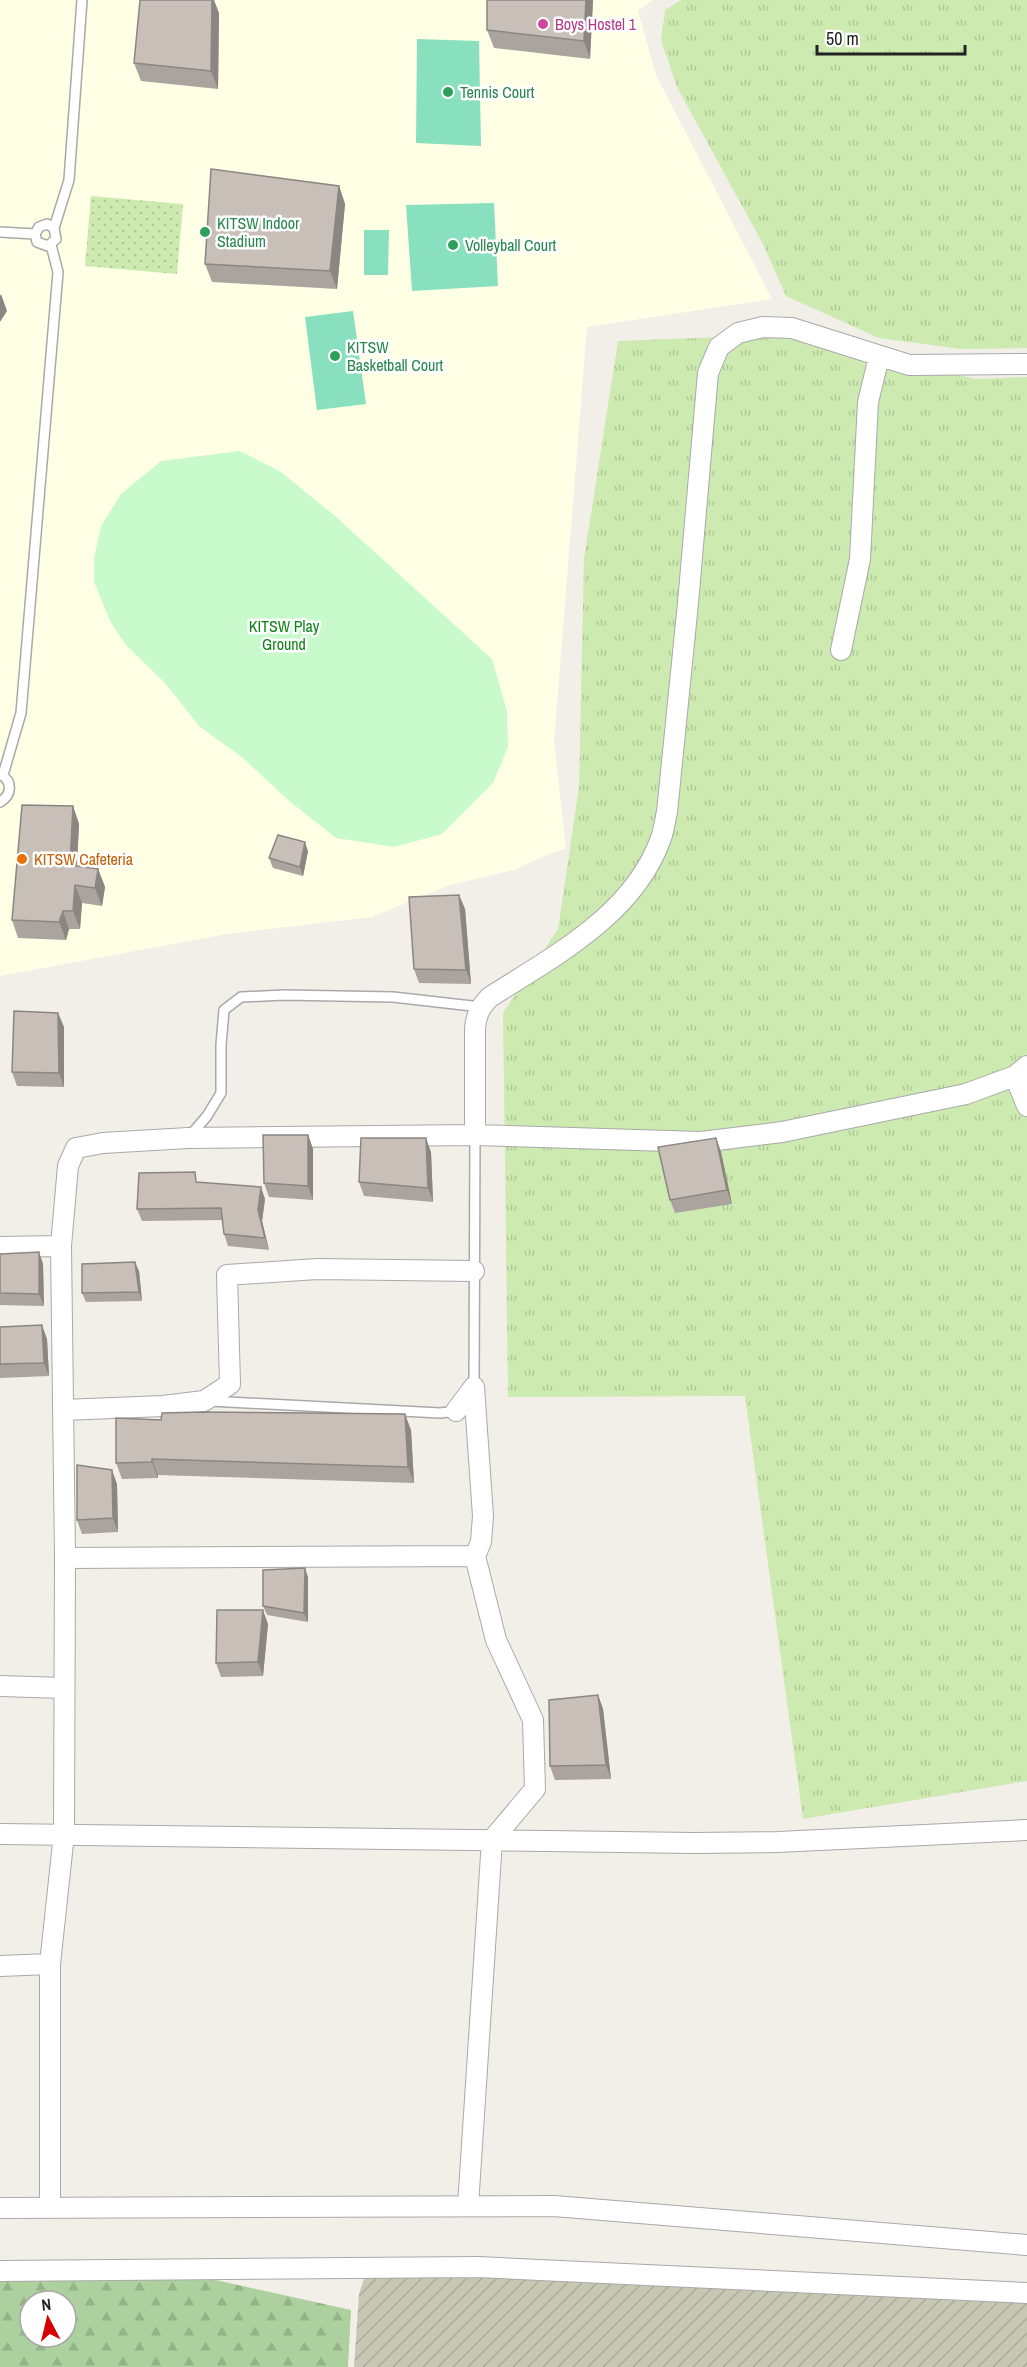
<svg xmlns="http://www.w3.org/2000/svg" width="1027" height="2367" font-family="'Archivo Narrow',sans-serif">
  <style>
    .education { fill: #ffffe5 }
    .construction { fill: url(#construction-furrows) }
    .grass { fill: url(#grass-tufts) }
    .forest { fill: url(#forest-firs); fill-rule: evenodd }
    .park { fill: #c8facc }
    .garden { fill: url(#garden-dots) }
    .pitch { fill: #88e0be }
    .lines { fill: none; stroke-linecap: round; stroke-linejoin: round }
    .service-casing { stroke: #a9a9a9; stroke-width: 12 }
    .minor-casing { stroke: #a9a9a9; stroke-width: 22 }
    .service { stroke: #fff; stroke-width: 9 }
    .minor { stroke: #fff; stroke-width: 20 }
    .wall { fill: #aba49e }
    .shaded-wall { fill: #8b8681 }
    .building { fill: #c7bfb8; stroke: #8b8681; stroke-width: 1.5 }
    .hotel-dot { fill: #d1479c; stroke: #fff; stroke-width: 2 }
    .leisure-dot { fill: #2e9e5b; stroke: #fff; stroke-width: 2 }
    .food-dot { fill: #e8710a; stroke: #fff; stroke-width: 2 }
    .labels { text-anchor: middle; dominant-baseline: central; stroke-width: 5; stroke-linejoin: round; paint-order: stroke }
    .hotel-label { font-size: 16px; fill: #b23c85; stroke: #fff; text-anchor: start }
    .leisure-label { font-size: 16px; fill: #27864d; stroke: #fff; text-anchor: start }
    .park-label { font-size: 16px; fill: #0c8416; stroke: #fff }
    .food-label { font-size: 16px; fill: #c56008; stroke: #fff; text-anchor: start }
  </style>
  <defs>
    <pattern id="construction-furrows" width="10" height="10" patternUnits="userSpaceOnUse" patternTransform="scale(1.5)"><rect width="10" height="10" fill="#c7c7b4"/><path d="M-1 1l2-2M0 10L10 0M9 11l2-2" fill="none" stroke="#abab9a"/></pattern>
    <pattern id="grass-tufts" width="24" height="20" patternUnits="userSpaceOnUse" patternTransform="scale(1.5)"><rect width="24" height="20" fill="#cdebb0"/><path d="M3 7l-1-3M5 7V3M7 7l1-3M15 17l-1-3M17 17v-4M19 17l1-3" fill="none" stroke="#b0c997"/></pattern>
    <pattern id="forest-firs" width="22" height="20" patternUnits="userSpaceOnUse" patternTransform="scale(1.5)"><rect width="22" height="20" fill="#add19e"/><path d="M5 1l3.5 6h-7zM16 11l3.5 6h-7z" fill="#95b388"/></pattern>
    <pattern id="garden-dots" width="8" height="8" patternUnits="userSpaceOnUse" patternTransform="scale(1.5)"><rect width="8" height="8" fill="#cdebb0"/><path d="M2 2h.1M6 6h.1" fill="none" stroke="#b0c997" stroke-width="1.8" stroke-linecap="round"/></pattern>
  </defs>
  <rect width="100%" height="100%" fill="#f2efe9"/>
  <path class="education" d="M0,0H653L638,11L656,75L772,299L587,327L554,741L566,849L551,853L514,870L450,885L372,917L227,934L0,976Z"/>
  <path class="construction" d="M368,2267L1027,2299V2367H354L359,2294Z"/>
  <path class="grass" d="M681,0H1027V348L960,349L879,338L786,296L763,244L677,87L661,40L665,10Z
    M780,335L976,379L1027,377V1781L803,1819L745,1396L508,1397L503,1013L558,929L579,787L584,559L618,341Z"/>
  <path class="forest" d="M152,2266L351,2310L348,2367H0V2274ZM30,2301H66V2337H30Z"/>
  <path class="park" d="M240,451L281,472L335,516L492,659L507,711L508,747L493,783L442,834L394,847L336,838L288,800L243,758L199,726L165,683L126,645L111,623L94,582V558L101,526L121,494L161,461Z"/>
  <path class="garden" d="M91,196L183,204L177,274L85,266Z"/>
  <path class="pitch" d="M417,39L479,41L481,146L416,143Z
    M494,203L498,286L412,291L406,205Z
    M364,230H389L388,275H364Z
    M353,311L366,404L317,410L305,317Z"/>
  <g class="lines">
    <g class="service-casing">
      <path id="service" d="M54,228L47,224L39,227L35,234L37,242L48,246L56,239L54,228L69,180L82,0
        M0,232L35,234
        M0,774C13,781 12,795 0,802
        M3,775L21,713L58,272L51,245
        M189,1137L207,1116L221,1093V1045L224,1010L241,997L284,995L393,997L481,1007
        M474,1389L475,1135
        M210,1401L440,1413L457,1411"/>
    </g>
    <g class="minor-casing">
      <path id="minor" d="M841,650L860,559L868,402L879,357
        M1015,1076L1027,1106
        M475,1135V1029C476,1015 480,1007 490,997C554,956 634,915 661,838C664,830 665,820 667,812L688,603L708,373L719,347L738,333L763,327L792,328L909,365L1027,364
        M0,1247L61,1246
        M63,1410L163,1406L204,1401L230,1384L227,1275L317,1269L474,1271
        M65,1558L475,1556L481,1542L483,1516L474,1387L456,1411
        M0,1686L64,1688
        M0,1834L694,1843L778,1842L1027,1830
        M50,1964L64,1834L65,1558L61,1246L68,1166L76,1148L103,1143L188,1138L475,1135L701,1142L782,1132L966,1094L1015,1076L1027,1066
        M0,1966L50,1964V2208
        M468,2206L492,1840L535,1789L533,1720L496,1640L475,1556
        M0,2208L554,2206L1027,2245
        M0,2271L478,2267L1027,2293"/>
    </g>
    <use href="#service" class="service"/>
    <use href="#minor" class="minor"/>
  </g>
  <path class="wall" d="M487,0H593L590,59L494,48L487,30Z
    M219,13L218,89L141,81L134,63Z
    M339,186L345,204L337,289L212,282L205,264Z
    M73,806L79,824L77,866L98,869L105,887L102,906L82,903L80,929H69L66,940L18,938L12,920Z
    M308,851L303,876L273,868L269,858Z
    M459,895L465,909L471,984L419,983L414,969Z
    M58,1013L64,1027V1087L17,1086L12,1072Z
    M308,1135L313,1149V1200L269,1197L264,1183Z
    M716,1138L721,1152L732,1204L675,1213L670,1200Z
    M431,1152L433,1202L364,1196L359,1182Z
    M199,1182L265,1199L262,1221L269,1250L228,1246L224,1234L223,1220L142,1221L137,1209Z
    M39,1252L43,1264L44,1306L0,1305V1254Z
    M139,1271L142,1301L86,1302L82,1293Z
    M0,1327L47,1339L49,1376L0,1378Z
    M411,1430L414,1483L158,1475V1478L122,1479L116,1463Z
    M117,1484L118,1532L82,1534L77,1520Z
    M308,1577V1622L267,1615L263,1606Z
    M268,1624L263,1676L221,1677L216,1663Z
    M598,1695L603,1709L611,1779L555,1780L550,1766Z"/>
  <path class="shaded-wall" d="M212,0H214L219,13L218,89L211,71Z
    M586,0H593L590,59L584,41Z
    M339,186L345,204L337,289L330,271Z
    M1,294L7,311L0,322V296Z
    M73,806L79,824L76,883L70,865Z
    M305,842L308,851L303,876L300,867Z
    M98,869L105,887L102,906L95,888Z
    M75,885L82,903L80,929L73,911Z
    M459,895L465,909L471,984L466,970Z
    M63,911L69,929L66,940L59,922Z
    M58,1013L64,1027V1087L59,1073Z
    M308,1135L313,1149V1200L308,1186Z
    M426,1138L431,1152L433,1202L428,1188Z
    M716,1138L721,1152L732,1204L727,1190Z
    M261,1187L265,1199L262,1221L269,1250L265,1238L258,1210Z
    M39,1252L43,1264L44,1306L39,1294Z
    M135,1262L139,1271L142,1301L139,1292Z
    M42,1325L47,1339L49,1376L44,1363Z
    M405,1414L411,1430L414,1483L408,1467Z
    M152,1459L158,1475V1478L152,1462Z
    M112,1470L117,1484L118,1532L113,1518Z
    M305,1568L308,1577V1622L304,1613Z
    M263,1610L268,1624L263,1676L258,1662Z
    M598,1695L603,1709L611,1779L606,1765Z"/>
  <path class="building" d="M140,0H212L211,71L134,63Z
    M487,0H586L584,41L487,30Z
    M211,169L339,186L330,271L205,264Z
    M22,805L73,806L70,865L98,869L95,888L75,885L73,911H63L59,922L12,920Z
    M278,835L305,842L300,867L269,858Z
    M459,895L466,970L414,969L409,897Z
    M14,1011L58,1013L59,1073L12,1072Z
    M263,1135H308V1186L264,1183Z
    M361,1138H426L428,1188L359,1182Z
    M716,1138L727,1190L670,1200L658,1147Z
    M195,1172L196,1182L261,1187L258,1210L265,1238L224,1234L221,1208L137,1209L139,1173Z
    M39,1252V1294L0,1293V1254Z
    M135,1262L139,1292L82,1293V1264Z
    M42,1325L44,1363L0,1364V1327Z
    M203,1412L405,1414L408,1467L152,1459V1462L116,1463V1418L161,1420L162,1413Z
    M77,1465L112,1470L113,1518L77,1520Z
    M305,1568L304,1613L263,1606V1570Z
    M217,1610H263L258,1662L216,1663Z
    M598,1695L606,1765L550,1766L549,1700Z"/>
  <circle class="hotel-dot" cx="543" cy="24" r="6"/>
  <g class="leisure-dot">
    <circle cx="448" cy="92" r="6"/>
    <circle cx="205" cy="232" r="6"/>
    <circle cx="453" cy="245" r="6"/>
    <circle cx="335" cy="356" r="6"/>
  </g>
  <circle class="food-dot" cx="22" cy="859" r="6"/>
  <g class="labels">
    <g class="hotel-label">
      <text x="555" y="24">Boys Hostel 1</text>
    </g>
    <g class="leisure-label">
      <text x="460" y="92">Tennis Court</text>
      <text x="217" y="223">KITSW Indoor<tspan x="217" dy="18">Stadium</tspan></text>
      <text x="465" y="245">Volleyball Court</text>
      <text x="347" y="347">KITSW<tspan x="347" dy="18">Basketball Court</tspan></text>
    </g>
    <g class="park-label">
      <text x="284" y="626">KITSW Play<tspan x="284" dy="18">Ground</tspan></text>
    </g>
    <g class="food-label">
      <text x="34" y="859">KITSW Cafeteria</text>
    </g>
  </g>
  <g transform="translate(48 2319) rotate(353)"><circle r="28" fill="#ffffff" stroke="#a7a7a7" stroke-width="1.5"/>
  <path d="M0-4.5L10 22L0 15L-10 22Z" fill="#d40000"/>
  <text y="-9" font-size="16" font-weight="bold" text-anchor="middle" fill="#222222">N</text>
  </g>
  <path d="M817 45v9h148v-9" fill="none" stroke="#222222" stroke-width="3"/>
  <text x="826" y="45" font-size="18" fill="#222222" stroke="#ffffff" stroke-width="4.5" paint-order="stroke">50 m</text>
</svg>
